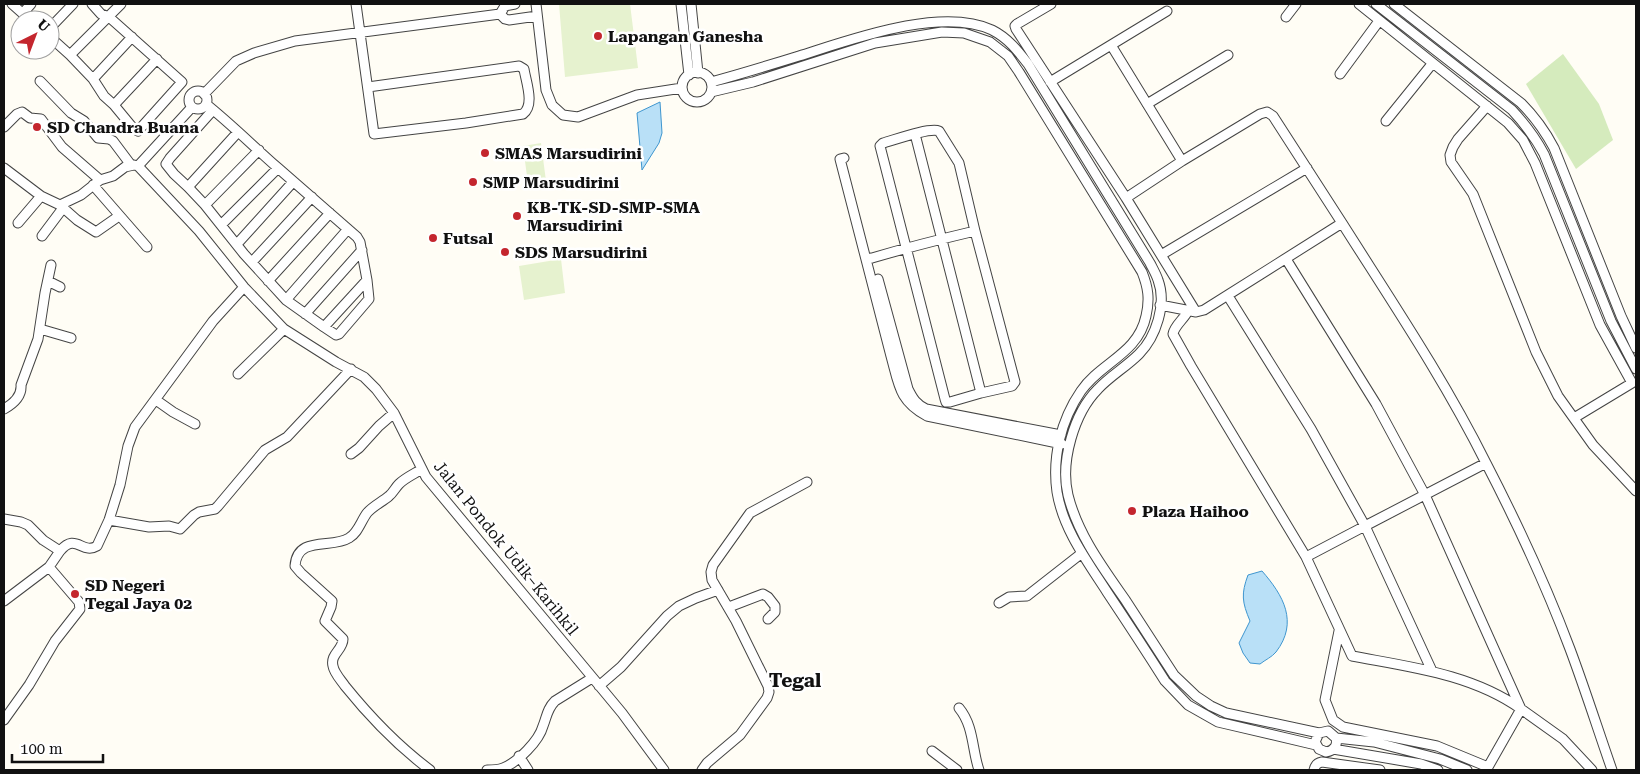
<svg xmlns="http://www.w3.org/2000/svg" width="1640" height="774" font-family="'Roboto Serif',serif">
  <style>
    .green { fill: #d5ebbd }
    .pitch { fill: #e6f2cf }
    .water { fill: #b9e0f7; stroke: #3f96cf }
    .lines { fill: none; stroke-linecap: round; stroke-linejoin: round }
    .minor-casing { stroke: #444; stroke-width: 11 }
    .minor { stroke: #fff; stroke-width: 9 }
    .poi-dot { fill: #c4262e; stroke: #fff; stroke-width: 2 }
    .labels { text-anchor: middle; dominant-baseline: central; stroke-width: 5; stroke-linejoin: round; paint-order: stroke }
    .poi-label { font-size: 16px; font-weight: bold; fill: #111; stroke: #fff; text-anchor: start }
    .street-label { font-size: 16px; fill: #111; stroke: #fff }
    .quarter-label { font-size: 19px; font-weight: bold; fill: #111; stroke: #fff }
  </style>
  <rect width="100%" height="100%" fill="#fffdf5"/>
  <path class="green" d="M1563,54L1599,104L1613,140L1576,169L1526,84Z"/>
  <path class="pitch" d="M559,4H630L638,68L565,77Z
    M541,143L546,181L528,184L523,146Z
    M561,259L565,293L524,300L519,266Z"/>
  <path class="water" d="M660,102L662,133L659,143L642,170L637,113Z
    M1262,571C1283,595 1299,622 1276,652C1272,657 1265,660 1260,664L1250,663L1243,653L1239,643L1250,621C1242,602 1241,594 1248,575Z"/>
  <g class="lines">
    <g class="minor-casing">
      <path id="minor" d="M12,4L30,20
        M92,4L101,14L109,17L182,82L138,131L133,128L114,105L104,96L93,79L70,55L121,4
        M356,4L374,134L466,123L523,114C535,105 526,82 524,69L519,66L368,87
        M536,4L546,90L552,105L563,115L578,117L637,95L682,88
        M681,4L689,75
        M691,4L698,73
        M1051,4L1017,24L1015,26L1016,29L1126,198L1196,312
        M1359,4L1508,123L1523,140L1535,163L1600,325L1632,383L1574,418
        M1376,4L1512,110C1525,124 1535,137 1544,154L1611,321L1636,369
        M1394,4L1521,103C1535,117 1545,131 1554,148L1621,316L1636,348
        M23,13L31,4
        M500,14L505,19L509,20L537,16
        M500,14L505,6L515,4
        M1286,17L1296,4
        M50,28L73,4
        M50,37L70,55
        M1111,45L1182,161
        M682 87a15 15 0 1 1 30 0a15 15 0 1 1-30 0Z
        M1340,74L1379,21
        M93,79L132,37
        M40,81L71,113L84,121L98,138L109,139L113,141L131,165
        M711,82C741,74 770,65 799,56C850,40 941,6 992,30C1008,38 1018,51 1028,64L1150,263C1153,269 1156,274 1158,280C1167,304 1156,337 1139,354C1126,367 1110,376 1098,389C1074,413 1060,462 1068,495C1078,535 1103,568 1126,601C1142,626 1158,650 1174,675L1196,696L1211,706L1226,713L1319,733L1328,731L1336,738C1338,745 1334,751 1326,752L1319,749L1315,742L1319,733
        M1050,82L1167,11
        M189 100a9 9 0 1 1 18 0a9 9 0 1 1-18 0Z
        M711,92L753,82L875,43L942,32L964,33L990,42L1008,56L1019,72L1142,272C1148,287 1150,299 1146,316C1138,354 1101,362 1081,391C1061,420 1052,457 1057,492C1063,529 1087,561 1107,592C1127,622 1146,651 1165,681L1188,705L1218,722L1316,745
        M204,94L236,61L254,53L295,41L500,14
        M206,104C231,124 254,147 278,168C304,191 331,214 357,237L360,242L367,280L324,327L286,300L244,254L205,205L188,187L174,174L166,164L170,158L213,110
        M1147,104L1228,55
        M114,105L157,59
        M1487,106L1458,139L1453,147L1450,155L1451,162L1473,194L1536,352L1558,396L1593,445L1636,491
        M1386,121L1432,64
        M4,127L17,114L22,112L30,118L41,119L62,147L100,180
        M844,158L840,159L891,356C899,385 899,401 927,416L1062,444
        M138,166L192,107
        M4,168L41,196L60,205L81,195L100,180L113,176L125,167L134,165L138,166L199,231L244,287L284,329L336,362L364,377L376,389L394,413L426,477L622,713L664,770
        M93,185L147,247
        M188,187L238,132
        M1126,198L1182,161L1260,114L1267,112L1273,116L1342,223
        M60,205L77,220L96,232L119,216
        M205,205L259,150
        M18,223L41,196
        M221,225L278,168
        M975,231L1015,382L1012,386L981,393
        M42,236L63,208
        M237,244L293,182
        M1161,255L1307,168
        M867,259L872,258C906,248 941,239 975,231L959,163L939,131C930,127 894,140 883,143L880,146L945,399L946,402H950L981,393L915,134
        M252,262L312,197
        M878,279L908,389C913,399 916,404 926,409L1061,435
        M48,281L60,287
        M268,281L330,213
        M1228,296L1311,429L1365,526L1486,463
        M286,300L348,229
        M1160,305L1196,312L1204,310L1342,223C1392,302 1444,379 1486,463C1517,523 1546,585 1570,649C1585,689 1598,730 1612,770
        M1188,311C1184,319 1174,326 1173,334L1191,366L1306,557L1352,656C1410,667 1472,674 1521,709L1425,495L1376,404L1286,259
        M305,314L362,250
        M324,327L336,335L339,334L369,299L367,280
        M40,329L71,338
        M238,374L284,329
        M156,400L173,412L195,424
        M4,409C13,404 22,397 21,385L38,339L45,293L51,265
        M351,454L359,448L379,426L394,413
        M422,469C414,474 405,478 399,484C395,488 393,493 389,496C382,502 373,506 367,513C361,521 358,533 349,538C332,549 297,535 295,566L301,573L332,601L331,607L325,621L343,639C343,650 330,654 333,666C334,673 341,680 345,686C370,717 398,746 430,770
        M4,519L21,522L28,525L43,540L60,551C76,532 82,555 97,546L109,520L120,485L128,446L135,427L213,321L244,287
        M109,520L149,527L169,526L180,529L194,515L199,512L215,509L218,506L265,450L287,437L351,369
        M1306,557L1365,526L1432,671
        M4,601L49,567
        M999,603L1009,597L1027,596L1082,553
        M729,607L763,594L768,597L775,606V612L768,619
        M1339,631L1325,700L1333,720L1343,727L1437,746L1488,767L1521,709L1563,739L1592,770
        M599,686L621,667L667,616L679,606L696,598L718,590
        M959,708C974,726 972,750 979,770
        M4,720L29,685L55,641L80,609L79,602L49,567L60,551
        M1336,738L1374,742L1440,759L1467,770
        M1333,749L1421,764L1438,770
        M932,751L957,770
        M519,756L528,770
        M487,770C492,770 498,770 503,768C518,762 539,741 543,726C547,716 547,709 555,701L592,678
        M702,770L707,763L740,735L767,698L769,692L768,686L736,621L712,580L711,572L713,565L750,513L807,482
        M1314,770C1315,765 1317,763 1322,762L1380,770"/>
    </g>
    <use href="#minor" class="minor"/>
  </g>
  <g class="poi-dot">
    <circle cx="598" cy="36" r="5"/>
    <circle cx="37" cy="127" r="5"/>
    <circle cx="485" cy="153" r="5"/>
    <circle cx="473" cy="182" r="5"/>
    <circle cx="517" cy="216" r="5"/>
    <circle cx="433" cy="238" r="5"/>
    <circle cx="505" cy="252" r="5"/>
    <circle cx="1132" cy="511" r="5"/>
    <circle cx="75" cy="594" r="5"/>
  </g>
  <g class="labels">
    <g class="poi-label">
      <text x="608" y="36">Lapangan Ganesha</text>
      <text x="47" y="127">SD Chandra Buana</text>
      <text x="495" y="153">SMAS Marsudirini</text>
      <text x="483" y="182">SMP Marsudirini</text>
      <text x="527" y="207">KB-TK-SD-SMP-SMA<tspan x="527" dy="18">Marsudirini</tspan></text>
      <text x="443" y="238">Futsal</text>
      <text x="515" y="252">SDS Marsudirini</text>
      <text x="1142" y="511">Plaza Haihoo</text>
      <text x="85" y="585">SD Negeri<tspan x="85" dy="18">Tegal Jaya 02</tspan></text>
    </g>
    <g class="street-label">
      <text transform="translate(506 548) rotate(51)">Jalan Pondok Udik–Karihkil</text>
    </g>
    <g class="quarter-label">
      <text x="795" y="680">Tegal</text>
    </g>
  </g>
  <rect width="1640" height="774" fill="none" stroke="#111111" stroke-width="10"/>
  <g transform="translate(35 35) rotate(42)"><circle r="24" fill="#ffffff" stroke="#a0a0a0"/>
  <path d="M0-4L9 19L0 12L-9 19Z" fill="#c4262e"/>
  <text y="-8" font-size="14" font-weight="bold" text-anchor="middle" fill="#111111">U</text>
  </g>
  <path d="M12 754v8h91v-8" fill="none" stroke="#111111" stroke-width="2.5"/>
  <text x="20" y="754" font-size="15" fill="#111111" stroke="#ffffff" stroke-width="4" paint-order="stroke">100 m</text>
</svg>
